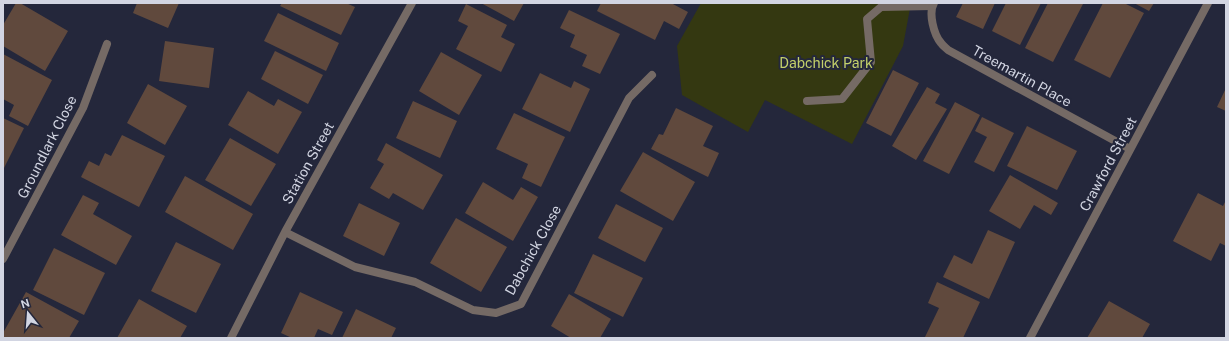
<svg xmlns="http://www.w3.org/2000/svg" width="1229" height="341" font-family="'Public Sans',sans-serif">
  <style>
    .green { fill: #343811 }
    .building { fill: #60493d }
    .lines { fill: none; stroke-linecap: round; stroke-linejoin: round }
    .service { stroke: #756a65; stroke-width: 8 }
    .minor { stroke: #756a65; stroke-width: 8 }
    .labels { text-anchor: middle; dominant-baseline: central; stroke-width: 4; stroke-linejoin: round; paint-order: stroke }
    .park-label { font-size: 14px; fill: #c4d06a; stroke: #24273b }
    .street-label { font-size: 14px; fill: #d2d5e2; stroke: #24273b }
  </style>
  <rect width="100%" height="100%" fill="#24273b"/>
  <path class="green" d="M701,3H911L903,46L852,144L765,100L748,132L682,95L677,46Z"/>
  <path class="building" d="M16,3H20L68,31L45,71L3,46V25Z
    M137,3H179L168,28L133,13Z
    M282,3H346L355,7L341,35L280,6Z
    M481,3H524L514,21Z
    M601,3H671L688,12L679,29L664,21L655,40L597,11Z
    M963,3H995L983,29L956,17Z
    M1006,3H1041L1020,45L992,31Z
    M1048,3H1080L1083,4L1053,62L1025,48Z
    M1103,3H1124L1144,13L1110,78L1074,60Z
    M1134,3H1154L1149,11Z
    M466,4L507,25L501,37L515,44L501,72L456,49L468,26L458,21Z
    M569,10L620,34L600,74L582,66L587,55L570,47L575,35L560,28Z
    M278,13L339,43L326,71L264,41Z
    M165,41L214,48L209,88L159,81Z
    M275,51L323,75L308,104L261,79Z
    M441,52L482,75L459,115L419,91Z
    M3,54L52,80L28,126L9,116L14,105L3,99Z
    M893,70L919,83L891,136L866,123Z
    M540,73L571,88L574,81L590,89L570,132L522,109Z
    M148,84L187,106L165,145L127,123Z
    M927,87L940,94L935,103L947,109L916,160L892,146Z
    M1226,88V111L1217,107Z
    M248,91L274,106L278,99L302,112L278,154L228,125Z
    M413,101L457,121L440,158L396,138Z
    M955,102L980,115L949,174L923,161Z
    M676,108L713,126L703,146L719,153L708,177L651,149L659,134L663,135Z
    M514,113L565,137L541,187L522,178L528,164L496,149Z
    M982,117L1014,133L994,172L974,162L987,137L975,131Z
    M3,118L24,128L3,170Z
    M1027,126L1077,151L1057,190L1007,166Z
    M122,135L165,156L139,207L81,177L89,161L99,166L105,153L111,156Z
    M230,138L276,164L251,206L205,180Z
    M386,143L443,175L423,210L393,193L389,199L370,188L384,164L377,160Z
    M643,152L695,182L673,221L620,191Z
    M1010,175L1058,203L1051,215L1034,205L1020,229L989,211Z
    M185,176L253,214L233,250L165,212Z
    M483,182L513,200L521,187L538,197L513,241L465,213Z
    M1198,193L1223,206L1226,200V246L1220,243L1211,261L1173,241Z
    M83,195L99,203L93,214L132,236L116,265L61,235Z
    M359,203L400,223L384,256L343,236Z
    M616,204L663,228L645,262L598,238Z
    M456,218L507,247L481,292L430,263Z
    M988,230L1015,242L989,299L943,277L954,255L972,264Z
    M176,242L221,264L196,313L151,291Z
    M54,248L105,273L84,315L33,290Z
    M593,254L643,278L623,317L574,293Z
    M937,282L980,302L963,338H928L925,337L939,308L928,303Z
    M26,292L79,321L69,338H3V333Z
    M300,292L343,312L332,335L318,329L314,338H292L281,333Z
    M569,294L611,319L600,338H571L551,326Z
    M139,299L187,326L180,338H117Z
    M1109,301L1150,324L1142,338H1087Z
    M356,309L396,328L391,338H342Z"/>
  <g class="lines">
    <path class="service" d="M807,101L842,99L871,62L867,19L881,7L932,6"/>
    <path class="minor" d="M934,3C928,13 934,35 941,43C943,46 946,48 948,50L1130,149
      M285,232L355,267L415,282L473,310L496,313L521,304L629,98L652,75
      M3,259L83,108L107,44
      M231,338L285,232L412,3
      M1030,338L1208,3"/>
  </g>
  <g class="labels">
    <g class="park-label">
      <text x="826" y="63">Dabchick Park</text>
    </g>
    <g class="street-label">
      <text transform="translate(1022 76) rotate(29)">Treemartin Place</text>
      <text transform="translate(47 147) rotate(-63)">Groundlark Close</text>
      <text transform="translate(308 163) rotate(-61)">Station Street</text>
      <text transform="translate(1108 164) rotate(-62)">Crawford Street</text>
      <text transform="translate(533 250) rotate(-61)">Dabchick Close</text>
    </g>
  </g>
  <rect width="1229" height="341" fill="none" stroke="#d2d5e2" stroke-width="8"/>
  <g transform="translate(28 313) rotate(343)" stroke="#24273b" stroke-width="3" paint-order="stroke">
  <path d="M0-3L7 15L0 10L-7 15Z" fill="#d2d5e2"/>
  <text y="-6" font-size="11" font-weight="bold" text-anchor="middle" fill="#d2d5e2">N</text>
  </g>
</svg>
